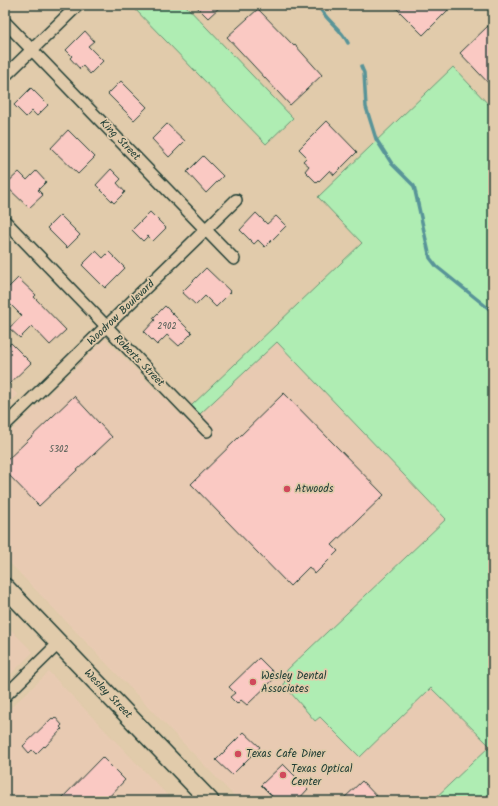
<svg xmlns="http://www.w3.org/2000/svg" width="498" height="806" font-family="Kalam,sans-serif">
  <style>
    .built { fill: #e8cab2 }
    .green { fill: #afedb3; stroke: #679574 }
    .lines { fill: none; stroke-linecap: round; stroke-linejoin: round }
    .stream { stroke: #599498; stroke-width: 3.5 }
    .building { fill: #fac9c3; stroke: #1f3d34 }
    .street-casing { stroke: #1f3d34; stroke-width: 14 }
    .primary-casing { stroke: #1f3d34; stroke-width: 20 }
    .street { stroke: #e1cbab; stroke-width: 11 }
    .primary { stroke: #e1cbab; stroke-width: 17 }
    .poi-dot { fill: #d1495b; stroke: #e1cbab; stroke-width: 1.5 }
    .labels { text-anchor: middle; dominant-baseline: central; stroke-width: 3.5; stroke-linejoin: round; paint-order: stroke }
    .number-label { font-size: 9px; fill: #566058 }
    .street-label { font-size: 11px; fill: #1f3d34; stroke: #e1cbab }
    .poi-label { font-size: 11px; fill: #1f3d34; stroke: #e1cbab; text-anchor: start }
  </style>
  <rect width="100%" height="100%" fill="#e1cbab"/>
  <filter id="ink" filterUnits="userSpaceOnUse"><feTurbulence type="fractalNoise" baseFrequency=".025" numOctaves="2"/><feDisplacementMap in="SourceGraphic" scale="8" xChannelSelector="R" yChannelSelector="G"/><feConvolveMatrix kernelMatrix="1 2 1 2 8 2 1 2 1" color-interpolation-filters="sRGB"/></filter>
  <g filter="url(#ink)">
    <path class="built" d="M105,339L190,424L277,342L446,519L287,670L284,685L315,721L320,717L360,757L431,688L490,746L432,801H239L5,558V437Z
      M5,382L18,395L5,407Z
      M5,624L33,652L5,680Z
      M49,672L173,801H12L5,793V713Z"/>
    <path class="green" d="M131,5H185L293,118L266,144Z
      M453,67L491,107L493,105V801H432L490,746L431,688L360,757L320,717L315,721L284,685L287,670L446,519L277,342L200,414L191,406L362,243L318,197Z"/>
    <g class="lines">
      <path class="stream" d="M318,5C325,20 341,28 348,43
        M361,66L364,73L366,107L376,139L392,164L414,186L430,258L437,267L493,312"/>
    </g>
    <path class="building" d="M195,5H222L208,18Z
      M393,5H453L423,35Z
      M258,9L294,46L295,45L322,75L290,105L227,37Z
      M488,26L493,31V88L460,53Z
      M85,31L94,41L88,46L103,61L90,74L83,66L80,69L70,58L72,56L66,50Z
      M121,81L147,107L134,120L108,94Z
      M31,88L48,105L37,116L32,111L26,117L14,105Z
      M327,121L357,152L334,175L330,170L317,183L305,171L309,166L303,161L307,157L299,149Z
      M167,124L185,141L169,157L152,139Z
      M68,130L95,157L78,174L51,148Z
      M203,156L223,176L206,193L187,172Z
      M111,169L121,179L117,183L125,192L114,203L96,185Z
      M36,171L46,182L38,190L43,195L29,208L5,185L19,172L27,180Z
      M150,212L166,228L153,241L148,236L143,241L132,230Z
      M256,213L267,224L276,216L286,226L265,247L258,240L254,244L240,230Z
      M60,215L80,235L67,248L47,228Z
      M96,251L103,258L109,252L125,268L105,288L82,265Z
      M206,268L231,292L216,307L205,296L196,305L182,292Z
      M18,278L36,295L34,297L66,330L50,345L32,326L20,338L9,328L22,316L5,299V291Z
      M165,306L192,333L179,346L167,335L157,345L144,332L155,320L153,318Z
      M11,343L31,363L5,388V348Z
      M284,393L384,495L332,545L338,551L315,574L309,567L290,586L191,484Z
      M74,396L112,437L39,506L5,471V462Z
      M259,658L277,676L247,705L241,700L237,704L230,697L235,693L229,687Z
      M55,717L62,725L60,727L62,729L45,747L44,746L36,754L32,750L29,753L23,746L52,718L53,719Z
      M244,732L260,747L232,775L216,760Z
      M102,757L125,780L105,801H59Z
      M283,764L308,789L297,801H277L261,785Z
      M362,781L381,801H341Z"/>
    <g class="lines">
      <g class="street-casing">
        <path id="street" d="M5,22L234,259
          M5,76L78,5
          M5,221L207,431
          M5,425L236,200
          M5,696L59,643"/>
      </g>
      <g class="primary-casing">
        <path id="primary" d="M5,587L210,801"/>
      </g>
      <use href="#street" class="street"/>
      <use href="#primary" class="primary"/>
    </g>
  </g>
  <g class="poi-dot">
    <circle cx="287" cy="489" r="4"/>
    <circle cx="253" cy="682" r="4"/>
    <circle cx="238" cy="754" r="4"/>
    <circle cx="283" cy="775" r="4"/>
  </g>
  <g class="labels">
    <g class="number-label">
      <text x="167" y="326">2902</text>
      <text x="59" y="449">5302</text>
    </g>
    <g class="street-label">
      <text transform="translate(120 140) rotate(46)">King Street</text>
      <text transform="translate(121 313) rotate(-44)">Woodrow Boulevard</text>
      <text transform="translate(139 361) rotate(46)">Roberts Street</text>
      <text transform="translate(108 694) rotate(46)">Wesley Street</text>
    </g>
    <g class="poi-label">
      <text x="295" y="489">Atwoods</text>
      <text x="261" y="676">Wesley Dental<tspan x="261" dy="13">Associates</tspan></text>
      <text x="246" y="754">Texas Cafe Diner</text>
      <text x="291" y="769">Texas Optical<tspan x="291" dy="13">Center</tspan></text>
    </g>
  </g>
  <rect width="498" height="806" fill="none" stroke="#e1cbab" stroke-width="20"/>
  <rect x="10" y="10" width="478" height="786" fill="none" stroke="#1f3d34" stroke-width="1.5" filter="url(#ink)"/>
</svg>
